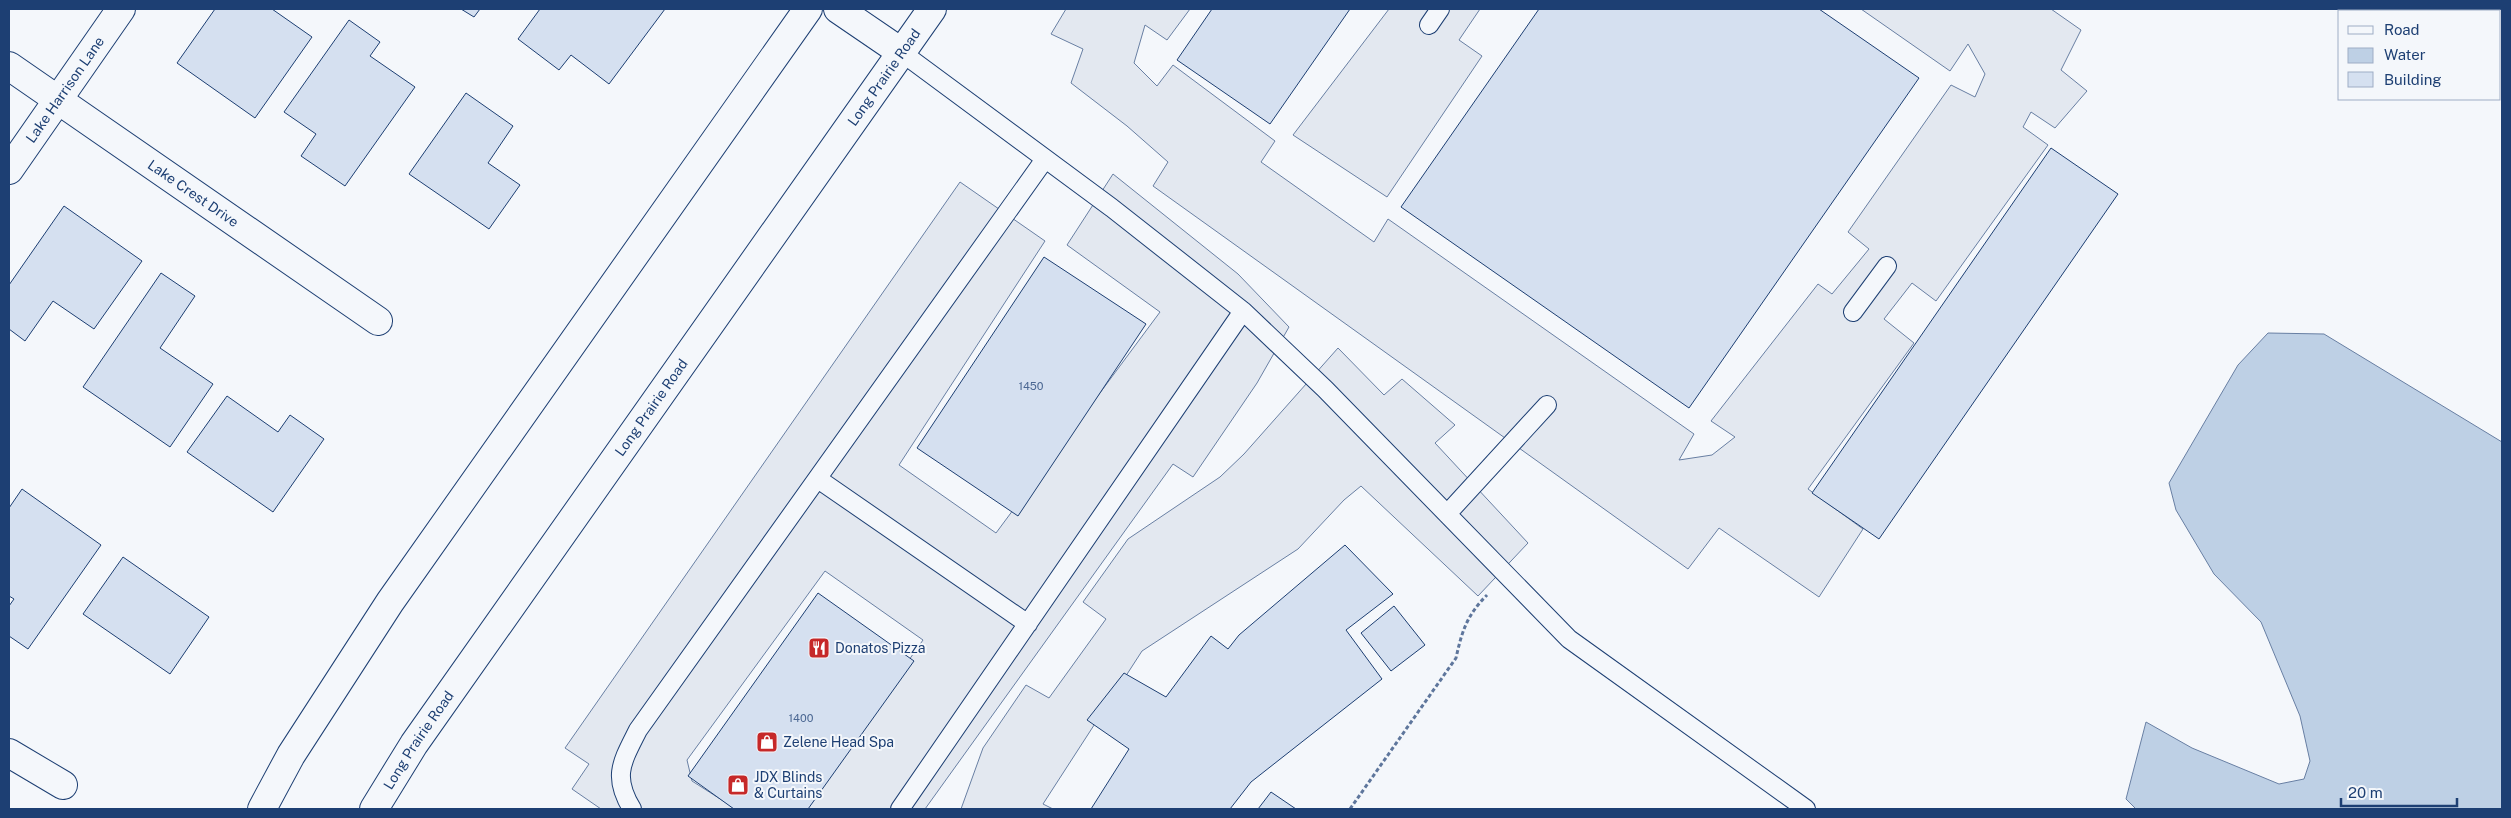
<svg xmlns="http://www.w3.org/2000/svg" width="2511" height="818" font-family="'Public Sans',sans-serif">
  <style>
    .parking { fill: #e3e8f0; stroke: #687fa3 }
    .water { fill: #bed0e5; stroke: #687fa3 }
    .building { fill: #d5e0f0; stroke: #1d3f73 }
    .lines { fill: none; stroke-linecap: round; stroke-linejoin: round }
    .service-casing { stroke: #1d3f73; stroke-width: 20 }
    .minor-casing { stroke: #1d3f73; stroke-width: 30 }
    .primary-casing { stroke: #1d3f73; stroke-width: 30 }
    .path { stroke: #5e769c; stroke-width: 3; stroke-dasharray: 4 2.5; stroke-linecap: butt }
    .service { stroke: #f4f7fb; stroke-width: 18 }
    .minor { stroke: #f4f7fb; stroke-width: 28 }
    .primary { stroke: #f4f7fb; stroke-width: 28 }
    .labels { text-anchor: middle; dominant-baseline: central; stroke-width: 4; stroke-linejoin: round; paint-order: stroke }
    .number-label { font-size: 11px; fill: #4b6792 }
    .street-label { font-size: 14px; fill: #1d3f73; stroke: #f4f7fb }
    .poi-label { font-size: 14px; fill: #1d3f73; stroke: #f4f7fb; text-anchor: start }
  </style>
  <rect width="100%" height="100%" fill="#f4f7fb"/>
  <path class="parking" d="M1066,9H1190L1167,40L1145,25L1134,63L1157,86L1173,65L1275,141L1261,162L1374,242L1388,219L1694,434L1679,460L1712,455L1735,437L1711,421L1818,284L1832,294L1869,249L1848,232L1951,85L1975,97L1985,74L1968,44L1950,71L1861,9H2051L2081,30L2061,70L2087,91L2055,128L2031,112L2023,127L2048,145L1936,301L1912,283L1884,319L1914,343L1808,489L1863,529L1819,597L1719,528L1688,569L1153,186L1168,162L1127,126L1071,83L1083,49L1051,34Z
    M1389,9H1480L1459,40L1482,56L1387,197L1293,135Z
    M1113,174L1238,274L1289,327L1257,383L1193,477L1173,464L925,809H804L923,640L825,571L687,760L692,781L736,809H601L572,789L589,764L565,748L960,182L1045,241L899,465L996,533L1160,312L1067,245Z
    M1338,348L1384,395L1402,379L1455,425L1435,443L1528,543L1478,596L1361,486L1344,500L1298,549L1142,651L1043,804L1053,809H961L983,748L1026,685L1049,698L1106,619L1083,602L1128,539L1220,477L1244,454Z"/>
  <path class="water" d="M2268,333L2324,334L2502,442V809H2136L2126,799L2146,722L2192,748L2279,784L2304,779L2310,761L2300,716L2261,622L2214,574L2176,510L2169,483L2238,365Z"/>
  <path class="building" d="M215,9H272L312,37L255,118L177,63Z
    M461,9H480L474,17Z
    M540,9H665L609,84L571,55L559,70L518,39Z
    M1212,9H1350L1270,124L1177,60Z
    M1539,9H1819L1919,78L1689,408L1401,207Z
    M349,20L380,42L370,56L415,87L345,186L301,156L316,134L284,112Z
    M466,93L513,126L488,163L520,185L489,229L409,174Z
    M2051,148L2118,194L1879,539L1812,493Z
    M64,206L142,261L94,329L53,301L25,341L9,329V285Z
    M1044,257L1146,324L1018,516L917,448Z
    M161,273L195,296L160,348L213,384L170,447L83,387Z
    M227,396L278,432L290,415L324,439L273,512L187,452Z
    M22,489L101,545L28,649L9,636V606L14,599L9,596V508Z
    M1345,545L1393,594L1346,630L1382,679L1251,782L1230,809H1091L1129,749L1087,720L1124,673L1166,697L1211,636L1228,649L1239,635Z
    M123,557L209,617L170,674L83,614Z
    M818,593L914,661L808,809H734L688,776Z
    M1394,606L1425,645L1391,671L1361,633Z
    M1271,792L1296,809H1258Z"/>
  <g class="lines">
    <g class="service-casing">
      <path id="service" d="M1429,25L1440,9
        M901,52L1112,208L1243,311L1325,389L1569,639L1806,809
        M1853,312L1887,266
        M818,479L1028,624
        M1447,514L1547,405
        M632,809C612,776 622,762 638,730L1045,159
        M900,809L1243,311"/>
    </g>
    <g class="minor-casing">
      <g id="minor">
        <path d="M838,9L901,52"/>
        <path id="s1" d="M9,66L378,321"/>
        <path id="s2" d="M9,170L121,9"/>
        <path d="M9,753L63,785"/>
      </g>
    </g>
    <g class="primary-casing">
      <g id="primary">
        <path d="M262,809L291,755L390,602L808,9"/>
        <path id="s3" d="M374,809L414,744L932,9"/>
      </g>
    </g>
    <path class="path" d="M1350,809L1456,658C1462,631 1467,615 1487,595"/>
    <use href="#service" class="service"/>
    <use href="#minor" class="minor"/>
    <use href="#primary" class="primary"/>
  </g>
  <defs>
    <g id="restaurant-square" transform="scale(1.125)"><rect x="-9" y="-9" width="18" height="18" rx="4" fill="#c62828" stroke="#f4f7fb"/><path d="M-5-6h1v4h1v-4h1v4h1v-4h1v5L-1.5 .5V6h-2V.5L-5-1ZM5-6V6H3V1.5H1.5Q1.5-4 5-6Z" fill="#fff"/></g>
    <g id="shop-square" transform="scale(1.125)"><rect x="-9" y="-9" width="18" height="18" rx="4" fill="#c62828" stroke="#f4f7fb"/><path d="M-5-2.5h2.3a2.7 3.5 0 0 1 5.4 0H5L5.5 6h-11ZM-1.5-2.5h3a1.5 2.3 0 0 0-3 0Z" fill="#fff"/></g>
  </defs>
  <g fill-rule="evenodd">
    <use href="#restaurant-square" x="819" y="648"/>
    <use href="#shop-square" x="767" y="742"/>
    <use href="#shop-square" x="738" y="785"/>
  </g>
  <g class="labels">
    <g class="number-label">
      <text x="1031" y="386">1450</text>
      <text x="801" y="718">1400</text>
    </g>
    <g class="street-label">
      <text stroke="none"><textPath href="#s3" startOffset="892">Long Prairie Road</textPath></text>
      <text stroke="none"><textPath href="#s2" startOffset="98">Lake Harrison Lane</textPath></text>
      <text stroke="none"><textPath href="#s1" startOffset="224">Lake Crest Drive</textPath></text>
      <text stroke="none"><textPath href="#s3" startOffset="488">Long Prairie Road</textPath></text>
      <text stroke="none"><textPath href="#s3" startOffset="82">Long Prairie Road</textPath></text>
    </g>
    <g class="poi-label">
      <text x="835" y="648">Donatos Pizza</text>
      <text x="783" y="742">Zelene Head Spa</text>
      <text x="754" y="777">JDX Blinds<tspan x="754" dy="16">&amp; Curtains</tspan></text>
    </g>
  </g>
  <rect width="2511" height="818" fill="none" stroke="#1d3f73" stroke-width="20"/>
  <rect x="2338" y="10" width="162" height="90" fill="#f4f7fb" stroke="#9eadc5"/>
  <rect x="2348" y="26" width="25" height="8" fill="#f4f7fb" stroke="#9eadc5"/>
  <text x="2384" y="35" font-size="15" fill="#1d3f73">Road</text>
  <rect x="2348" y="48" width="25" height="15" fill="#bed0e5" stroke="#9eadc5"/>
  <text x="2384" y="60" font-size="15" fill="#1d3f73">Water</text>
  <rect x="2348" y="72" width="25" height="15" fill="#d5e0f0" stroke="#9eadc5"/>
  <text x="2384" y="85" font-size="15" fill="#1d3f73">Building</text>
  <path d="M2341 798v8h116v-8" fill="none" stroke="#1d3f73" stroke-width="2.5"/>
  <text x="2348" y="798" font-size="15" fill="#1d3f73" stroke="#f4f7fb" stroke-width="4" paint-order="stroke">20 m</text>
</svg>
